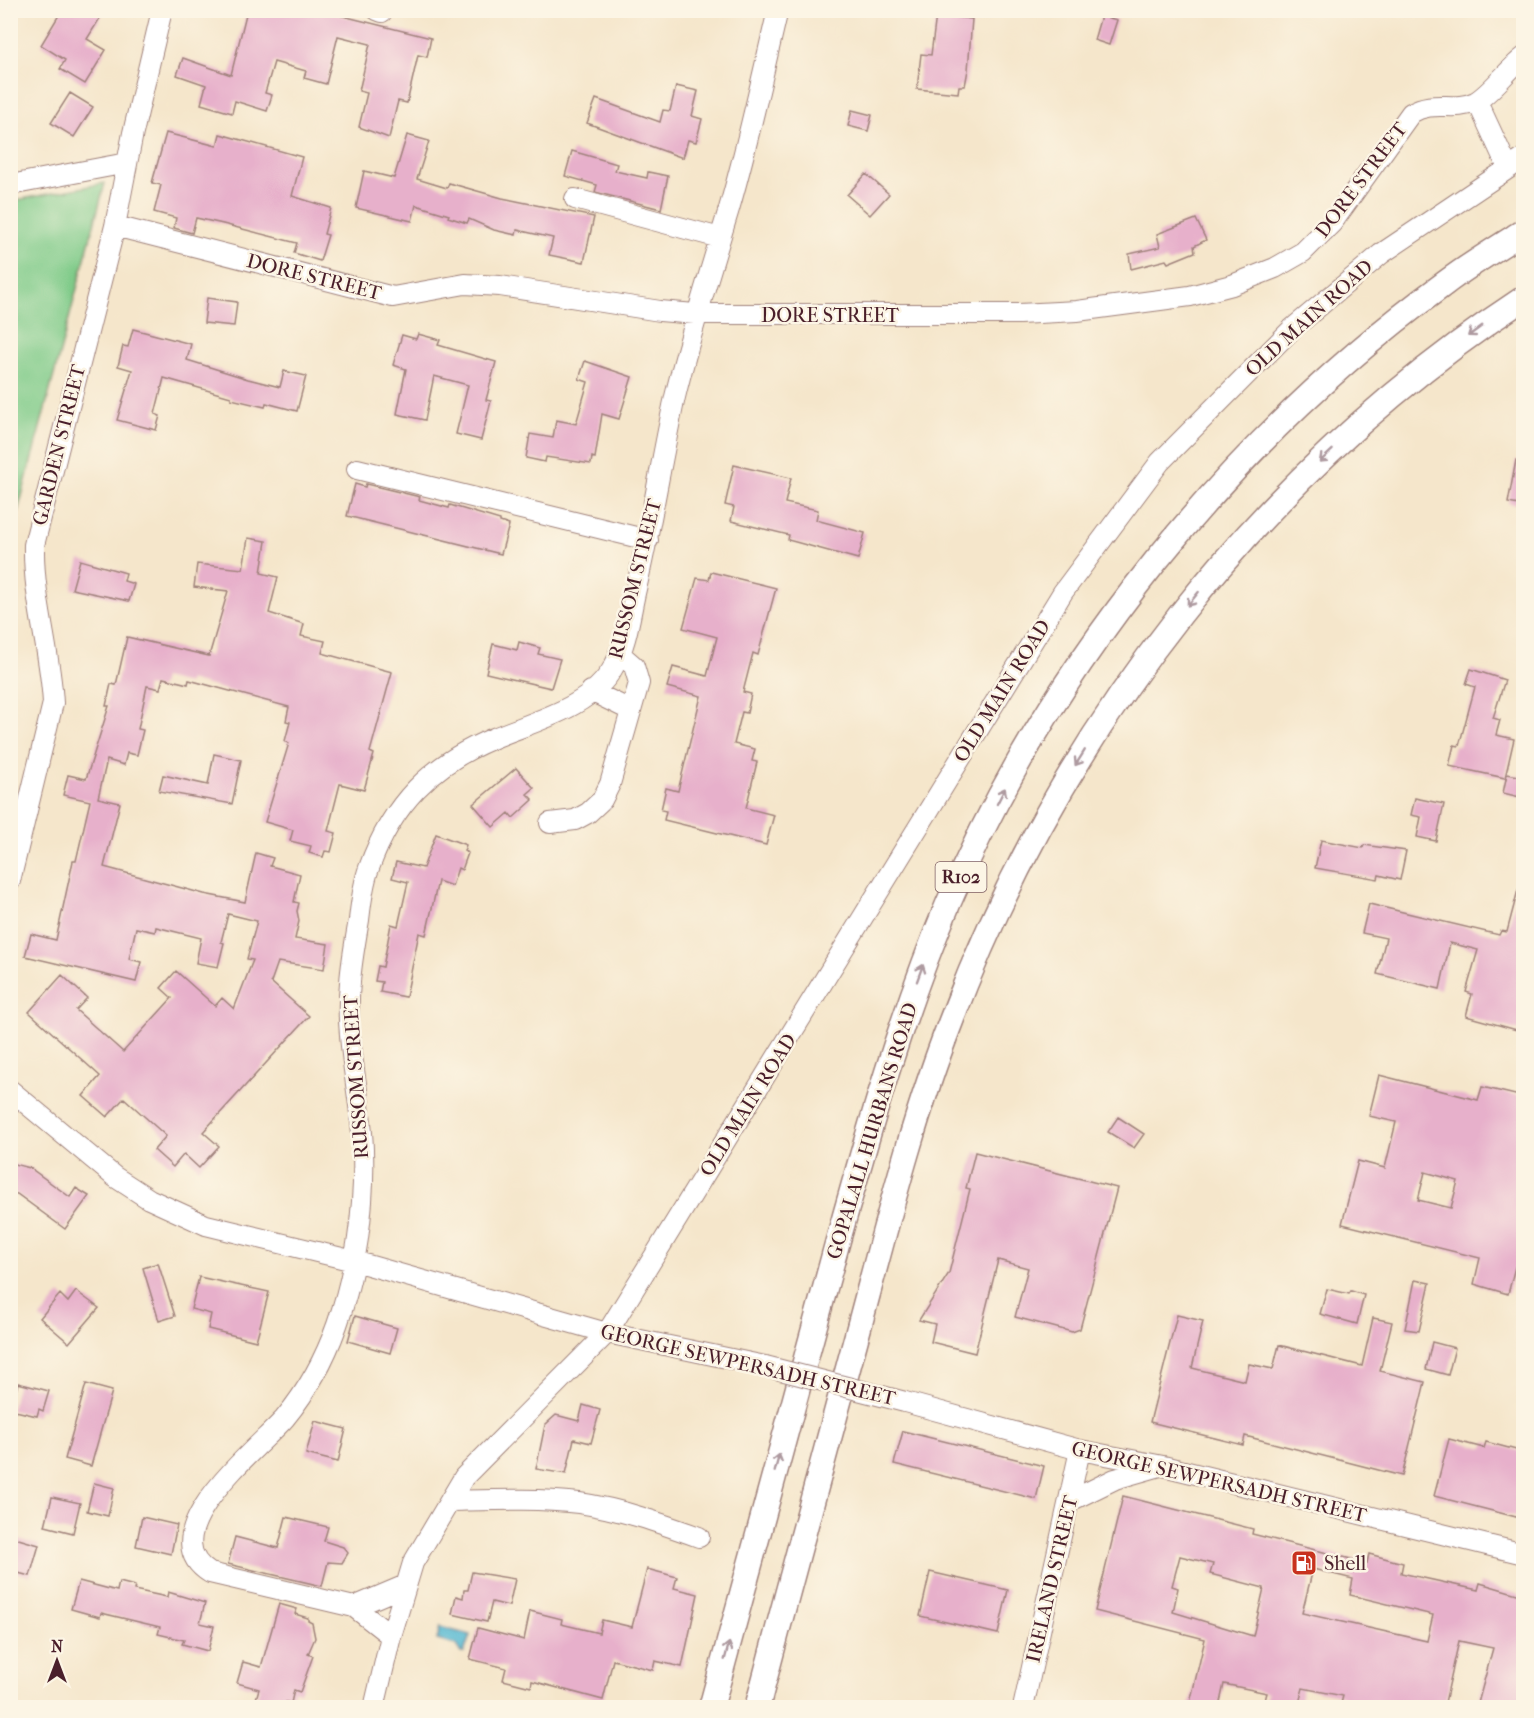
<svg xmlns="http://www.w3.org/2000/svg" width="1534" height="1718" font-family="'IM FELL French Canon',serif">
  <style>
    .green { fill: #7fcb89; stroke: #64755a; stroke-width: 1.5 }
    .water { fill: #53b8d2; stroke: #4e6c7e; stroke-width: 1.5 }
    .building { fill: #e7b0cb; fill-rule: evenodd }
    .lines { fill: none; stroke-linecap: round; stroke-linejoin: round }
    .minor-casing { stroke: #a0827b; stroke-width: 22 }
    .major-casing { stroke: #a0827b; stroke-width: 27 }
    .minor { stroke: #fff; stroke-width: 20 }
    .major { stroke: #fff; stroke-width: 24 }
    .minor-bridge-casing { stroke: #a0827b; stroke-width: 22; stroke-linecap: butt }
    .minor-bridge { stroke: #fff; stroke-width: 20 }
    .oneway { stroke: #ae9aa0 }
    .labels { text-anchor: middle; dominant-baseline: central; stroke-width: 5; stroke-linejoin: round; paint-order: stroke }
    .shield { fill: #fcf5e5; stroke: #7f5f63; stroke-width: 1.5 }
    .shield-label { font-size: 18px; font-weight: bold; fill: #4a1f2b }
    .street-label { font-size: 20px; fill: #4a1f2b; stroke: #fcf5e5 }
    .poi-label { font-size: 20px; fill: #4a1f2b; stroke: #fcf5e5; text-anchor: start }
  </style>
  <rect width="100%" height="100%" fill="#fcf5e5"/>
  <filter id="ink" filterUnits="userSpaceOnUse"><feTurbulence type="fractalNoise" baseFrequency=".0167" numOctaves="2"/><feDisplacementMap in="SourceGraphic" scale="12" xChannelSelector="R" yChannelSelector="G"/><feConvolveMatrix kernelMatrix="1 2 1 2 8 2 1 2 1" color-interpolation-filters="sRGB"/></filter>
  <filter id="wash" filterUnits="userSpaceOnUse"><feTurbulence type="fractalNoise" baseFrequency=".008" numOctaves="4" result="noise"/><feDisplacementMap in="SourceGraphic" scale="24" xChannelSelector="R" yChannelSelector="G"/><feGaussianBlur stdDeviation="1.35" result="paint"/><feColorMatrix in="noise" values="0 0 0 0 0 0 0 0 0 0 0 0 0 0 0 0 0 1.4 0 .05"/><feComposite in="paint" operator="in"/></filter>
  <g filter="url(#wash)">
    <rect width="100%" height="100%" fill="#f5e6cb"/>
    <path class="green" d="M105,183L11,537V201Z"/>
    <path class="water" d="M440,1627L470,1635L464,1653H461L456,1645L437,1640Z"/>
    <g id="blocks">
      <path class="building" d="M62,10H105L87,39L106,50L85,84L60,69L65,60L41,45Z
        M247,10H319L431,38L427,57L418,55L407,103L398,101L389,138L359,127L367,93L359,91L370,44L338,36L326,84L304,78L306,71L274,62L265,93L272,95L267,111L235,101L232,113L201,104L206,85L177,75L183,58L231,75Z
        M936,15L972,19L968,70L965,86H959L958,93L917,89L921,54L931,55Z
        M1101,16L1117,20L1109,45L1094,40Z
        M676,86L698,91L692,116L702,119L696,142L688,140L683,158L587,123L596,99L660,122L663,110L670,111Z
        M70,93L93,107L74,137L51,123Z
        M852,110L872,115L868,131L848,126Z
        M166,133L217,146L220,134L302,157L292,196L331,208L324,234L328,235L320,261L294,253L297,243L223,224L196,218L192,233L174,228L176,218L154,212L161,185L152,183Z
        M407,135L429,141L417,179L447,188L449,183L502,198L594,217L584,262L549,255L553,238L517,230L516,235L494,230L469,219L467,223L448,217L449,215L416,205L412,221L356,208L364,171L394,178Z
        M572,151L617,164L615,171L647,178L648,172L668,176L661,209L595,192L597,185L565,176Z
        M866,174L889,194L870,215L847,195Z
        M1196,219L1206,240L1194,246L1195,252L1168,263L1166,260L1131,269L1129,254L1160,247L1157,234Z
        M207,298L237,302L234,326L204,323Z
        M133,329L191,344L187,360L248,379L280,387L284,371L306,376L297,411L266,403L265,407L231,399V397L164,378L155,414L160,416L156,430L117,420L132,370L118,366L123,346L128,347Z
        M418,334L440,340L438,345L496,362L486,400L491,401L481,440L456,434L468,385L434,376L425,420L397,414L406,369L393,365L402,335L416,339Z
        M585,361L632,377L619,419L602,414L595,458L592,457L591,464L546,457L545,462L526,458L530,434L553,438L556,420L576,424L588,382L579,379Z
        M1516,460L1524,461V506L1508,503Z
        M734,465L791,478L785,503L818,510L816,520L865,533L858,559L788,540L789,535L731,521L734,507L725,505Z
        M355,484L365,487L366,484L420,497L419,500L449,508L450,505L500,520V522L509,525L501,554L347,516Z
        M248,538L266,541L261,573L278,577L269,613L304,624L301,636L325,641L322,653L392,672L370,752L374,754L364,790L340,784L328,831L336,833L331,852L325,851L323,857L309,853L311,846L290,841L293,830L265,822L289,743L285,741L290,722L286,721L289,707L189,680L188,684L163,678L160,689L147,686L138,729L143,730L137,755L127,753L124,765L107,760L98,798L120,803L104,867L204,894L245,902L256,853L273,858L270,866L300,874L294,902L299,903L297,911L299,921L295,939L328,944L324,969L278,962L271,982L309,1016L203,1132L219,1146L199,1168L184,1154L173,1167L154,1150L166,1136L124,1098L107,1117L83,1096L100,1076L29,1012L62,975L87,998L76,1010L123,1052L172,998L161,988L176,971L215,1006L222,998L234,1009L253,960L247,959L257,921L228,914L221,942L224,943L218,967L196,963L201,938L156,927L155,932L136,928L129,959L141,962L136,982L25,956L31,934L56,940L73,861H76L90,801L63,795L68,775L86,779L109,706H106L111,684L116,685L127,637L209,656L228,591L194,587L197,564L243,569Z
        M80,560L126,573L124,581L134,584L129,601L72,589Z
        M711,572L776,588L758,655L753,653L743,692L751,694L747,713L742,712L734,744L755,749L752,761L757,762L746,808L774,815L766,845L664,820L666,811L661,810L666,788L678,791L701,696L667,687L673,667L707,676L717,637L683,628L697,578L709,580Z
        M519,642L540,648L538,654L560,659L551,688L486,673L493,644L517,650Z
        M1471,669L1505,680L1493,718L1500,720L1496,735L1514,739L1505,778L1449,766L1454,745L1459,746L1475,687L1466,684Z
        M214,754L241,760L232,804L159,791L163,775L208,785Z
        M516,768L534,788L527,794L533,800L513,818L509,813L493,827L473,804Z
        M1507,774L1524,777V798L1503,793Z
        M1415,798L1444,804L1436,841L1417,837L1421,817L1411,815Z
        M436,834L466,845L464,851L468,853L462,870L458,868L452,886L438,881L426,935L419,933L406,997L380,992L382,982L375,981L378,966L383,967L391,924L398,926L408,882L392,878L396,862L423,868Z
        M1321,840L1363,848L1364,845L1406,851L1400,880L1379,875L1378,879L1315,868Z
        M1518,890H1524V1032L1466,1016L1472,994L1466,992L1478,950L1450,943L1440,989L1377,974L1386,938L1362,933L1369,904L1499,935L1501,931L1507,932Z
        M1379,1075L1478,1100L1482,1087L1524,1097V1269L1515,1267L1508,1294L1474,1284L1480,1258L1342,1224L1358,1161L1385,1168L1396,1122L1369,1116ZM1425,1172L1458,1181L1451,1208L1418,1200Z
        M1118,1117L1144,1134L1134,1148L1108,1132Z
        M975,1152L1117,1188L1080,1329L1072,1332L1015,1317L1028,1268L998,1260L975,1353L931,1342L935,1324L919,1320L949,1273L970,1189L966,1188Z
        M10,1163L30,1168L70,1197L76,1188L89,1196L65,1229L17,1194L10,1193Z
        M158,1263L175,1316L159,1321L143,1268Z
        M199,1277L269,1292L256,1341L208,1329L211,1314L191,1309Z
        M1415,1280L1430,1283L1419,1331L1405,1329Z
        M1327,1289L1349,1294L1351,1291L1364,1295L1357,1324L1320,1314Z
        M76,1291L99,1308L69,1343L40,1318L60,1294L68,1302Z
        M1177,1315L1203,1321L1192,1368L1245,1381L1249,1364L1273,1369L1279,1345L1362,1366L1373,1318L1392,1322L1380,1371L1425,1382L1402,1476L1245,1436L1243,1445L1150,1422Z
        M355,1316L397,1328L390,1353L348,1341Z
        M1432,1342L1455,1348L1448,1375L1426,1369Z
        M18,1383L49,1391L43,1411L39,1409L37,1416L11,1410Z
        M86,1384L112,1391L91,1466L65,1459Z
        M583,1405L600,1410L591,1443L574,1439L566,1474L536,1469L545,1425L556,1415L579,1421Z
        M315,1421L346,1429L338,1462L306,1454Z
        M903,1431L1044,1466L1036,1499L894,1464Z
        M1449,1439L1484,1448L1486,1442L1524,1452V1519L1434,1496Z
        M94,1483L114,1488L108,1516L87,1511Z
        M1123,1496L1253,1529L1252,1534L1367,1563L1369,1554L1403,1563L1401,1573L1478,1590L1480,1583L1524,1596V1707H1477L1493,1648L1459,1641L1444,1707H1340L1343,1696L1303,1688L1298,1707H1263L1267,1693L1224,1684L1219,1707H1189L1205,1639L1095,1611ZM1180,1556L1213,1564L1210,1574L1264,1588L1253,1636L1173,1612L1178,1588L1172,1586ZM1313,1569L1353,1579L1350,1595L1433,1615L1427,1641L1302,1613Z
        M52,1497L80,1503L73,1533L45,1526Z
        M142,1517L177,1525L171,1554L136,1546Z
        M286,1517L328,1527L324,1541L343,1547L348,1553L342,1563L328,1562L322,1586L228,1564L235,1537L278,1548Z
        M15,1538L39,1545L30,1576L10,1571V1555Z
        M647,1569L677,1577L674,1588L698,1594L682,1667L655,1661L653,1670L613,1660L603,1700L532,1681L531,1687L503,1680L506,1668L470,1659L478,1628L524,1640L530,1611L562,1619L561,1624L599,1633L602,1620L632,1627Z
        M472,1572L515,1579L509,1606L492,1602L487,1622L452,1614L456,1596L463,1598L464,1590H468Z
        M930,1572L1008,1590L998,1634L920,1616Z
        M79,1581L117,1591L119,1582L135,1586L134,1590L167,1597L168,1592L205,1603L200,1623L214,1626L208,1651L182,1644L184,1640L158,1634L160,1627L101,1613L100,1617L71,1609Z
        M279,1604L297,1609L295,1614L308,1618V1621L312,1623L315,1638L308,1654L313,1656L300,1692L294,1690L291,1703L286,1702L285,1707L261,1704L262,1700L256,1699L259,1689L237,1683L243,1662L261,1667Z"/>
    </g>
  </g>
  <g filter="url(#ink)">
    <use href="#blocks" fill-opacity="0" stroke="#a0827b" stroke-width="1.5"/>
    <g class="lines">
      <g class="minor-casing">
        <path id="minor" d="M377,10L382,12
          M1477,101L1508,168
          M10,185L127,163
          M575,199L720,238
          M115,226L393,297L465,284L500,286L660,311L695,314H1019L1077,311L1190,296L1232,285L1275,268L1303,252L1332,223L1411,113C1434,99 1453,112 1475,102C1489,95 1509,68 1524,57
          M357,469L648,540
          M591,691L630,710
          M550,823L575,820L588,813L602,800L610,784L639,683L634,666L619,653
          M10,881L53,703C50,649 33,599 34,545L115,226L133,133L162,10
          M10,1090L115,1177L149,1199L206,1225L354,1261L607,1333L765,1366
          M905,1402L1080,1450L1163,1466L1524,1554
          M450,1501C493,1500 536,1498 579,1503C621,1509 660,1523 699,1537
          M1070,1501L1115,1479L1157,1467
          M354,1607L406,1585
          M391,1636L354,1607L210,1573C147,1534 260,1447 285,1418C308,1390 325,1359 337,1325C356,1271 365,1208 363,1150C362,1111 353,1074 350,1035C346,996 352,959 359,920C361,903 363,884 369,868C392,804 431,764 494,738C534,721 592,708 614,666C627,644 630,614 636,589C651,526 661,461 675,397C690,334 710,272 729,209C748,144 762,77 778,10
          M374,1708L391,1636L413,1563L464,1477L607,1333L1063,592L1160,462L1292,329L1381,254L1524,158
          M1023,1708L1080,1450"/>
      </g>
      <g class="major-casing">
        <path id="major" d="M711,1708C753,1553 794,1398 837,1244C869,1129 901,1015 948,904C1051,663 1232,439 1444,284C1469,265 1497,248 1524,231
          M757,1708C790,1582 824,1456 858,1331C886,1227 912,1121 951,1021C1061,729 1262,470 1524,298"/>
      </g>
      <use href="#minor" class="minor"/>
      <use href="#major" class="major"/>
      <g class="minor-bridge-casing">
        <path id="minor-bridge" d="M765,1366L905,1402"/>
      </g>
      <use href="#minor-bridge" class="minor-bridge"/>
    </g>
    <defs><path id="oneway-shaft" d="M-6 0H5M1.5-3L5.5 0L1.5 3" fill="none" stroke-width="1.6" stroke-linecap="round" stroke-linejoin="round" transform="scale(1.5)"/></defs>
    <g class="oneway">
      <use href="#oneway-shaft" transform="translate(1475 331) rotate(144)"/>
      <use href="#oneway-shaft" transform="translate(1326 456) rotate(137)"/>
      <use href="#oneway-shaft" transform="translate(1193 599) rotate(129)"/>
      <use href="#oneway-shaft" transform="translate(1080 758) rotate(122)"/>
      <use href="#oneway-shaft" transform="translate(1001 796) rotate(-63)"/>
      <use href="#oneway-shaft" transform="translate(920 973) rotate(-70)"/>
      <use href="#oneway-shaft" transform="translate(777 1463) rotate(-75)"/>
      <use href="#oneway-shaft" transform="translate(727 1651) rotate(-75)"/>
    </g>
  </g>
  <defs>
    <g id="fuel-square" transform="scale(1.35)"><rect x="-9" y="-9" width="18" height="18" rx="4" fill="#c8321e" stroke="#fcf5e5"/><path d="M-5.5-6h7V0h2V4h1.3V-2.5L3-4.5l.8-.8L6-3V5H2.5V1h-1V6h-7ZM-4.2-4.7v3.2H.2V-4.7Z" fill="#fff"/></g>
  </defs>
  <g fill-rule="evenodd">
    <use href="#fuel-square" x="1304" y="1563"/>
  </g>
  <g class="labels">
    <rect class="shield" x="935.5" y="862" width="51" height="30" rx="4.5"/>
    <g class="shield-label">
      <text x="961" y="877">R102</text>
    </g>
    <g class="street-label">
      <text transform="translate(1361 180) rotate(-53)">DORE STREET</text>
      <text transform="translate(314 277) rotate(14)">DORE STREET</text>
      <text x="830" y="315">DORE STREET</text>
      <text transform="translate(1309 318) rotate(-42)">OLD MAIN ROAD</text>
      <text transform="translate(59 445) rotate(-76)">GARDEN STREET</text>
      <text transform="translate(635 579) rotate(-76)">RUSSOM STREET</text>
      <text transform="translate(1002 691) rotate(-58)">OLD MAIN ROAD</text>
      <text transform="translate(356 1077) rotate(-94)">RUSSOM STREET</text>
      <text transform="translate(748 1105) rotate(-58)">OLD MAIN ROAD</text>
      <text transform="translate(872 1131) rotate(-73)">GOPALALL HURBANS ROAD</text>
      <text transform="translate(748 1365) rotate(13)">GEORGE SEWPERSADH STREET</text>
      <text transform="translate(1219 1482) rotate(13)">GEORGE SEWPERSADH STREET</text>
      <text transform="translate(1052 1579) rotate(-77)">IRELAND STREET</text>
    </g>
    <g class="poi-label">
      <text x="1324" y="1563">Shell</text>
    </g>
  </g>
  <rect width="1534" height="1718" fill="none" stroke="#fcf5e5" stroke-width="36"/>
  <g transform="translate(57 1661)" stroke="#fcf5e5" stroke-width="4.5" paint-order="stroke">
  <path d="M0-4.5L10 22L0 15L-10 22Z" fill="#4a1f2b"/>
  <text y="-9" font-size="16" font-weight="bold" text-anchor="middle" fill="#4a1f2b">N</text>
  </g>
</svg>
